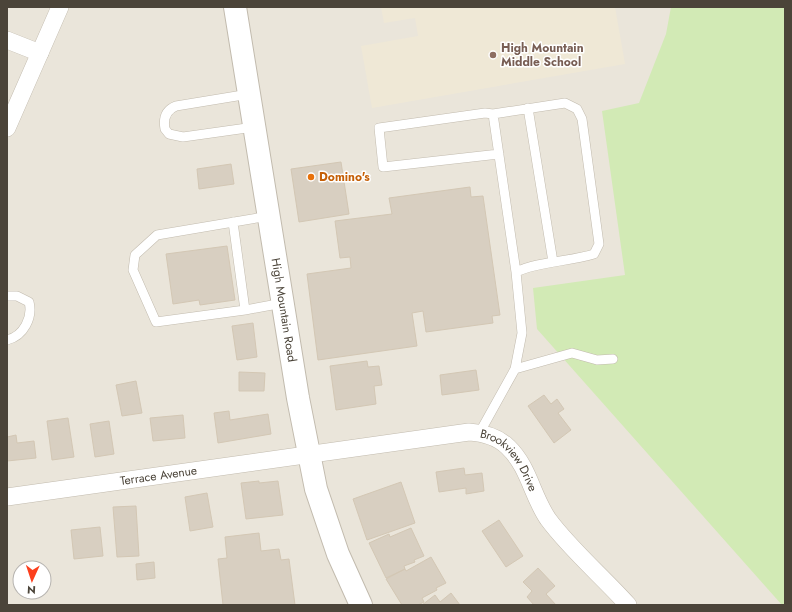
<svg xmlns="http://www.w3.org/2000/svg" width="792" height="612" font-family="Jost,sans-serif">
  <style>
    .residential { fill: #eae5da; fill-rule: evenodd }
    .education { fill: #efe8d6 }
    .green { fill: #d2eab5 }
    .building { fill: #d8cfc1; stroke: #d3c7b4 }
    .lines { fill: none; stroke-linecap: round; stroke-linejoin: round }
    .service-casing { stroke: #c2bbae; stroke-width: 10 }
    .minor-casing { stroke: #c2bbae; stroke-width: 18 }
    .tertiary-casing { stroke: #c2bbae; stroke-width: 24 }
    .service { stroke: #fff; stroke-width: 9 }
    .minor { stroke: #fff; stroke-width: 17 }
    .tertiary { stroke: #fff; stroke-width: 22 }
    .education-dot { fill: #8d6e63; stroke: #fff; stroke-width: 1.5 }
    .food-dot { fill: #e8710a; stroke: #fff; stroke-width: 1.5 }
    .labels { text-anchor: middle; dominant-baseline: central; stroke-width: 3; stroke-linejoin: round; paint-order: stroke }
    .education-label { font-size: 12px; font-weight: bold; fill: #785e54; stroke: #fff; text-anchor: start }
    .food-label { font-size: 12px; font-weight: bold; fill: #c56008; stroke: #fff; text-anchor: start }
    .street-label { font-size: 12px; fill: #4b4439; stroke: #fff }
  </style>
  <rect width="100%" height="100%" fill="#f6f3ec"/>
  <path class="residential" d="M7,7H785V605H7ZM20,568H44V592H20Z"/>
  <path class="education" d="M381,7H615L625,64L372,108L361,46L418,36L415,18L384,23Z"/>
  <path class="green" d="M671,7H785V605H782L537,329L533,288L625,275L602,111L639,103L666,34Z"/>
  <path class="building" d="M341,162L349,214L299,222L291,169Z
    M231,164L234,184L199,189L197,169Z
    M470,187L471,197L483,196L500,315L492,316L493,323L426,332L423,311L412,313L417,346L318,360L307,274L351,268L350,257L340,258L335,221L392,214L389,198Z
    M227,246L235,300L200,305L199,300L173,304L166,254Z
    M253,323L257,357L237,360L232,326Z
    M367,361L368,367L379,366L382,385L374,386L376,404L336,410L330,366Z
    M476,370L479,390L442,395L440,375Z
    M239,372L265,373L264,391H239Z
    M136,381L142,413L122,416L116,385Z
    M544,395L551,404L557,399L564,409L558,413L571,430L554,443L528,406Z
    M229,411L230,420L268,414L271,434L218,443L214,413Z
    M183,415L185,438L153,441L150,418Z
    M68,418L74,457L52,460L47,421Z
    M109,421L114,454L95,457L90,424Z
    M16,435L17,443L34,441L36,458L7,461V437Z
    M464,468L465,475L482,473L484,491L466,494V488L439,492L436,472Z
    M259,481V483L278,481L283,515L246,519L241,483Z
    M401,482L415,523L367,540L353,499Z
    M207,493L213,527L190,531L185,497Z
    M136,506L139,556L117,557L113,507Z
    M499,520L523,556L506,567L482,531Z
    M100,527L103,556L74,559L71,530Z
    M411,528L424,556L414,560L415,562L404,566L405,569L386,578L369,543L389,534L390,537Z
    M259,533L261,551L279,549L281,560L289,559L295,605H223L218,559L227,558L225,537Z
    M431,557L446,583L436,588L437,590L422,598L424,602L418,605H402L386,579L405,569L406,571Z
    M154,562L155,578L137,580L136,564Z
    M538,568L555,586L546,594L556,605H534L527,597L532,591L523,582Z
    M451,593L460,605H422L435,595L440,602Z"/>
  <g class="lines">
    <g class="service-casing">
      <path id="service" d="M249,94L176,106C166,110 163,118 165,129L169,134L183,137L254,127
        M528,108L553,262
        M493,114L485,113L379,128L383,167L499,154
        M269,216L157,235L135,255L133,270L156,322L245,310L283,303
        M233,222L245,310
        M7,296H17L29,302C33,317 24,336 7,340
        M515,369L572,353L597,360L613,359
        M480,432L515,369L522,333L516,272L493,114L565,103L577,109L582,119L599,244L594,254C568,262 540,261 516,272"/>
    </g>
    <g class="minor-casing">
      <g id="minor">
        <path d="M7,40L40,53"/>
        <path d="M7,128L60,7"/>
        <path id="s1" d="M7,497L469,432C484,433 498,437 508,447C529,467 532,496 548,519C570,549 603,577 628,605"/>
      </g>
    </g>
    <g class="tertiary-casing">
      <g id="tertiary">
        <path id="s2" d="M235,7L298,398L316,489L338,554L361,605"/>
      </g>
    </g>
    <use href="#service" class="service"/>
    <use href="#minor" class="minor"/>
    <use href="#tertiary" class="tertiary"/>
  </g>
  <circle class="education-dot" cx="493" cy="55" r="4"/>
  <circle class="food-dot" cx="311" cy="177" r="4"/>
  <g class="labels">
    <g class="education-label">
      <text x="501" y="48">High Mountain<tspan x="501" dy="14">Middle School</tspan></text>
    </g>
    <g class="food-label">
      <text x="319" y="177">Domino's</text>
    </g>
    <g class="street-label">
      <text stroke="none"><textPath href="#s2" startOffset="307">High Mountain Road</textPath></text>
      <text stroke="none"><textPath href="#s1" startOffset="519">Brookview Drive</textPath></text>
      <text stroke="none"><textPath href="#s1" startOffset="153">Terrace Avenue</textPath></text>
    </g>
  </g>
  <rect width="792" height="612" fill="none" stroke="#4b4439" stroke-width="16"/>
  <g transform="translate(32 580) rotate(183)"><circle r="19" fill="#ffffff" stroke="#b7b4b0"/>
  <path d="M0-3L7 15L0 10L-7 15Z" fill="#fc3f1d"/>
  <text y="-6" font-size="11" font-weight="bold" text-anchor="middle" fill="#4b4439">N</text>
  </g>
</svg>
